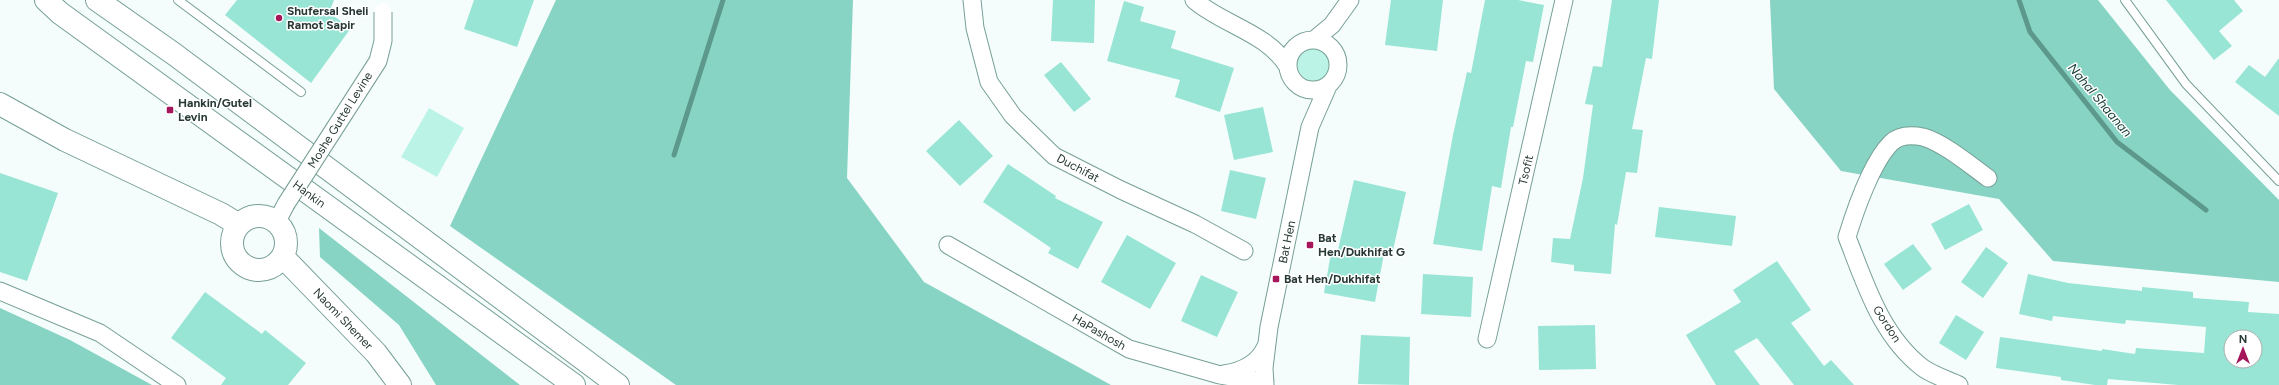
<svg xmlns="http://www.w3.org/2000/svg" width="2279" height="385" font-family="Figtree,sans-serif">
  <style>
    .green { fill: #bbf4e7 }
    .forest { fill: #87d4c4 }
    .lines { fill: none; stroke-linecap: round; stroke-linejoin: round }
    .stream { stroke: #5c988b; stroke-width: 5 }
    .building { fill: #98e5d5; fill-rule: evenodd }
    .lane-casing { stroke: #769f96; stroke-width: 10 }
    .street-casing { stroke: #769f96; stroke-width: 19 }
    .secondary-casing { stroke: #769f96; stroke-width: 24 }
    .lane { stroke: #fff; stroke-width: 8 }
    .street { stroke: #fff; stroke-width: 17 }
    .secondary { stroke: #fff; stroke-width: 22 }
    .street-bridge-casing { stroke: #769f96; stroke-width: 19; stroke-linecap: butt }
    .street-bridge { stroke: #fff; stroke-width: 17 }
    .poi-dot { fill: #a5165a; stroke: #fff; stroke-width: 1.5 }
    .labels { text-anchor: middle; dominant-baseline: central; stroke-width: 3; stroke-linejoin: round; paint-order: stroke }
    .poi-label { font-size: 12px; font-weight: bold; fill: #283935; stroke: #fff; text-anchor: start }
    .street-label { font-size: 12px; fill: #283935; stroke: #fff }
    .water-label { font-size: 13px; font-style: italic; fill: #173c35; stroke: #fff }
  </style>
  <rect width="100%" height="100%" fill="#f4fdfb"/>
  <path class="green" d="M1297 64a17 17 0 1 1 34 0a17 17 0 1 1-34 0Z
    M429,108L464,128L437,177L401,157Z"/>
  <path class="forest" d="M556,0H853L847,178L924,282L1111,385H676L450,226Z
    M1770,0H2098L2170,90L2279,200V282L2053,261L1999,199L1841,171L1774,89Z
    M319,228L520,385H436L399,325L320,257Z
    M0,308L70,340L152,385H0Z"/>
  <g class="lines">
    <path class="stream" d="M2019,0L2030,32L2117,142L2206,210
      M674,155L723,0"/>
  </g>
  <path class="building" d="M237,0H334L329,13L351,28L311,83L225,15Z
    M474,0H534L517,47L464,29Z
    M1053,0H1095L1094,43L1051,41Z
    M1391,0H1443L1437,51L1385,45Z
    M1485,0H1518L1544,5L1533,62L1526,61L1513,127H1511L1501,188L1492,186L1482,251L1433,244L1453,135L1467,72L1471,73Z
    M1612,0H1659L1652,59L1646,58L1632,129L1643,130L1637,173L1626,172L1617,225L1615,224L1611,274L1574,271V265L1551,262L1553,238L1570,239L1583,178L1593,105L1585,104L1593,66L1602,67Z
    M2166,0H2234L2243,11L2219,31L2232,46L2214,60Z
    M1124,1L1144,7L1140,21L1176,31L1171,48L1234,68L1220,112L1175,97L1180,80L1107,61Z
    M2279,58V116L2235,82L2249,65L2265,77Z
    M1061,62L1091,99L1074,112L1044,75Z
    M1263,107L1273,152L1234,160L1224,115Z
    M959,120L993,156L960,186L926,151Z
    M1008,164L1056,196L1055,198L1103,222L1078,269L1048,253L1051,248L983,202Z
    M1230,170L1266,178L1256,219L1221,211Z
    M0,173L58,193L27,281L0,272Z
    M1354,180L1406,192L1393,250L1385,248L1375,302L1324,293L1331,253L1337,254Z
    M1969,204L1983,230L1945,250L1931,224Z
    M1659,207L1736,216L1732,246L1655,237Z
    M1127,235L1176,263L1150,309L1101,282Z
    M1913,244L1932,269L1903,290L1884,264Z
    M1986,247L2008,263L1983,298L1961,282Z
    M1777,261L1811,310L1791,323L1824,366L1831,360L1854,385H1794L1757,338L1734,351L1760,385H1716L1686,335L1741,302L1733,290Z
    M1423,274L1473,277L1471,317L1421,314Z
    M2028,274L2068,283L2142,291V287L2193,292V298L2249,302L2248,312L2279,314V385H2178L2108,379L2107,385H2095L2061,380V377L1996,368L2000,337L2102,351V349L2135,354L2136,348L2204,353L2206,327L2126,320L2125,324L2053,316L2052,321L2019,314ZM2231,337H2255V361H2231Z
    M1201,275L1238,292L1217,337L1181,321Z
    M205,292L262,334L265,330L306,363L288,385H221L226,378L171,338Z
    M1956,315L1984,332L1966,360L1939,343Z
    M1595,325L1596,369L1539,370L1538,326Z
    M1361,335L1410,337L1409,385L1358,384Z"/>
  <g class="lines">
    <g class="lane-casing">
      <path id="lane" d="M178,0L301,92
        M2125,0L2186,84L2279,181"/>
    </g>
    <g class="street-casing">
      <path id="street" d="M972,0L975,28L989,82L1013,116L1054,156L1121,190L1195,224L1244,251
        M1194,0C1223,25 1268,33 1288,67
        M1315,39L1332,25L1350,0
        M1288 65a25 25 0 1 1 50 0a25 25 0 1 1-50 0Z
        M276,223L286,204
        M948,245L1129,349L1220,375L1249,380L1265,381
        M0,291L100,333L177,385
        M1487,339L1564,0
        M1224,374C1243,371 1259,363 1266,346
        M1265,385L1264,368L1269,327L1310,127L1328,86
        M1959,385C1948,380 1933,375 1923,368C1881,336 1865,283 1847,237C1855,211 1872,162 1891,143C1899,135 1912,135 1923,137C1944,143 1970,165 1988,178"/>
    </g>
    <g class="secondary-casing">
      <path id="secondary" d="M46,0L60,13L574,385
        M97,0L174,54L618,385
        M0,104L65,140L221,214L239,225
        M232 243a27 27 0 1 1 54 0a27 27 0 1 1-54 0Z
        M283,257L376,353L400,385"/>
    </g>
    <use href="#lane" class="lane"/>
    <use href="#street" class="street"/>
    <use href="#secondary" class="secondary"/>
    <g class="street-bridge-casing">
      <path id="street-bridge" d="M286,204L378,61L383,41V12"/>
    </g>
    <use href="#street-bridge" class="street-bridge"/>
  </g>
  <g class="poi-dot">
    <circle cx="279" cy="18" r="4"/>
    <rect x="166" y="106" width="8" height="8" rx="2"/>
    <rect x="1306" y="241" width="8" height="8" rx="2"/>
    <rect x="1272" y="275" width="8" height="8" rx="2"/>
  </g>
  <g class="labels">
    <g class="poi-label">
      <text x="287" y="11">Shufersal Sheli<tspan x="287" dy="14">Ramot Sapir</tspan></text>
      <text x="178" y="103">Hankin/Gutel<tspan x="178" dy="14">Levin</tspan></text>
      <text x="1318" y="238">Bat<tspan x="1318" dy="14">Hen/Dukhifat G</tspan></text>
      <text x="1284" y="279">Bat Hen/Dukhifat</text>
    </g>
    <g class="street-label">
      <text transform="translate(340 120) rotate(-58)">Moshe Guttel Levine</text>
      <text transform="translate(1078 168) rotate(28)">Duchifat</text>
      <text transform="translate(1526 170) rotate(-77)">Tsofit</text>
      <text transform="translate(309 194) rotate(36)">Hankin</text>
      <text transform="translate(1287 242) rotate(-78)">Bat Hen</text>
      <text transform="translate(343 319) rotate(46)">Naomi Shemer</text>
      <text transform="translate(1887 324) rotate(57)">Gordon</text>
      <text transform="translate(1099 332) rotate(30)">HaPashosh</text>
    </g>
    <g class="water-label">
      <text transform="translate(2100 100) rotate(50)">Nahal Shaanan</text>
    </g>
  </g>
  <g transform="translate(2243 349)"><circle r="19" fill="#ffffff" stroke="#a9b0ae"/>
  <path d="M0-3L7 15L0 10L-7 15Z" fill="#a5165a"/>
  <text y="-6" font-size="11" font-weight="bold" text-anchor="middle" fill="#283935">N</text>
  </g>
</svg>
